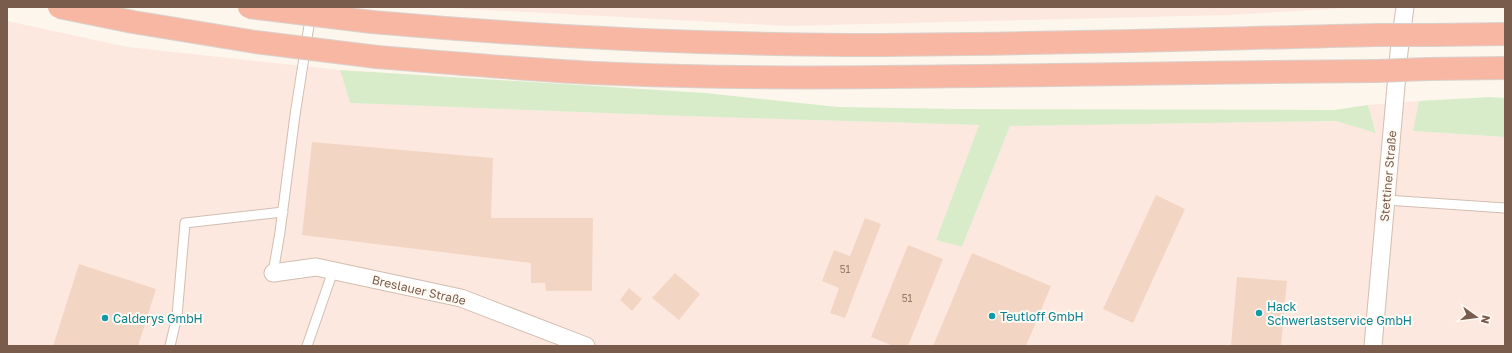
<svg xmlns="http://www.w3.org/2000/svg" width="1512" height="353" font-family="'Golos Text',sans-serif">
  <style>
    .commercial { fill: #fde8e0 }
    .green { fill: #d8ecc9 }
    .building { fill: #f3d5c3 }
    .lines { fill: none; stroke-linecap: round; stroke-linejoin: round }
    .lane-casing { stroke: #d1beb0; stroke-width: 11 }
    .street-casing { stroke: #d1beb0; stroke-width: 19 }
    .highway-casing { stroke: #dad1cd; stroke-width: 24 }
    .lane { stroke: #fff; stroke-width: 9 }
    .street { stroke: #fff; stroke-width: 17 }
    .highway { stroke: #f7b7a3; stroke-width: 22 }
    .highway-bridge-casing { stroke: #dad1cd; stroke-width: 24; stroke-linecap: butt }
    .highway-bridge { stroke: #f7b7a3; stroke-width: 22 }
    .culture-dot { fill: #0f9aa8; stroke: #fffaf3; stroke-width: 1.5 }
    .labels { text-anchor: middle; dominant-baseline: central; stroke-width: 4; stroke-linejoin: round; paint-order: stroke }
    .number-label { font-size: 10px; fill: #987a6a }
    .street-label { font-size: 12px; fill: #7a5c4d; stroke: #fffaf3 }
    .culture-label { font-size: 12px; fill: #0d838f; stroke: #fffaf3; text-anchor: start }
  </style>
  <rect width="100%" height="100%" fill="#fdf6ec"/>
  <path class="commercial" d="M432,7H1367L1227,15L789,26Z
    M7,21L128,47L340,70L350,103L682,116L979,125L936,240L962,247L1010,126L1336,121L1376,132L1368,105L1419,101L1414,131L1505,137V346H7Z"/>
  <path class="green" d="M340,70L705,93L838,107L958,109L1334,110L1368,105L1376,133L1336,121L1010,126L962,247L936,240L979,125L682,116L350,103Z
    M1490,97L1505,98V137L1413,131L1419,101Z"/>
  <path class="building" d="M312,142L493,158L491,218H593L592,291H546L545,283H531V263L302,235Z
    M1156,195L1185,209L1133,323L1103,309Z
    M865,218L881,224L845,318L830,313L839,288L822,281L834,250L850,256Z
    M908,245L943,259L908,346H893L871,337Z
    M972,253L1051,286L1026,346H933Z
    M79,264L156,289L138,346H53Z
    M675,273L700,294L679,320L652,298Z
    M1237,277L1287,281L1281,346H1231Z
    M629,288L642,299L632,311L620,300Z"/>
  <g class="lines">
    <g class="lane-casing">
      <path id="lane" d="M1386,200L1505,208
        M273,273L280,232L295,115L311,13
        M170,346L177,316L185,223L283,212
        M307,346L333,271"/>
    </g>
    <g class="street-casing">
      <path id="street" d="M273,273L316,267L461,298L586,346
        M1373,346L1399,52L1405,7"/>
    </g>
    <g class="highway-casing">
      <path id="highway" d="M372,22C531,36 689,44 847,45C1024,45 1201,39 1378,35
        M1433,35L1505,34
        M377,57C449,63 521,69 593,73C747,80 901,77 1055,75C1162,73 1270,72 1377,71
        M1428,69L1505,68"/>
    </g>
    <use href="#lane" class="lane"/>
    <use href="#street" class="street"/>
    <use href="#highway" class="highway"/>
    <g class="highway-bridge-casing">
      <path id="highway-bridge" d="M59,7L133,22L255,42L377,57
        M249,7L372,22
        M1378,35H1433
        M1377,71L1428,69"/>
    </g>
    <use href="#highway-bridge" class="highway-bridge"/>
  </g>
  <g class="culture-dot">
    <circle cx="1259" cy="313" r="4"/>
    <circle cx="992" cy="316" r="4"/>
    <circle cx="105" cy="318" r="4"/>
  </g>
  <g class="labels">
    <g class="number-label">
      <text x="845" y="269">51</text>
      <text x="907" y="298">51</text>
    </g>
    <g class="street-label">
      <text transform="translate(1388 176) rotate(-85)">Stettiner Straße</text>
      <text transform="translate(419 290) rotate(13)">Breslauer Straße</text>
    </g>
    <g class="culture-label">
      <text x="1267" y="306">Hack<tspan x="1267" dy="14">Schwerlastservice GmbH</tspan></text>
      <text x="1000" y="316">Teutloff GmbH</text>
      <text x="113" y="318">Calderys GmbH</text>
    </g>
  </g>
  <rect width="1512" height="353" fill="none" stroke="#7a5c4d" stroke-width="16"/>
  <g transform="translate(1476 317) rotate(104)" stroke="#fffaf3" stroke-width="3" paint-order="stroke">
  <path d="M0-3L7 15L0 10L-7 15Z" fill="#7a5c4d"/>
  <text y="-6" font-size="11" font-weight="bold" text-anchor="middle" fill="#7a5c4d">N</text>
  </g>
</svg>
